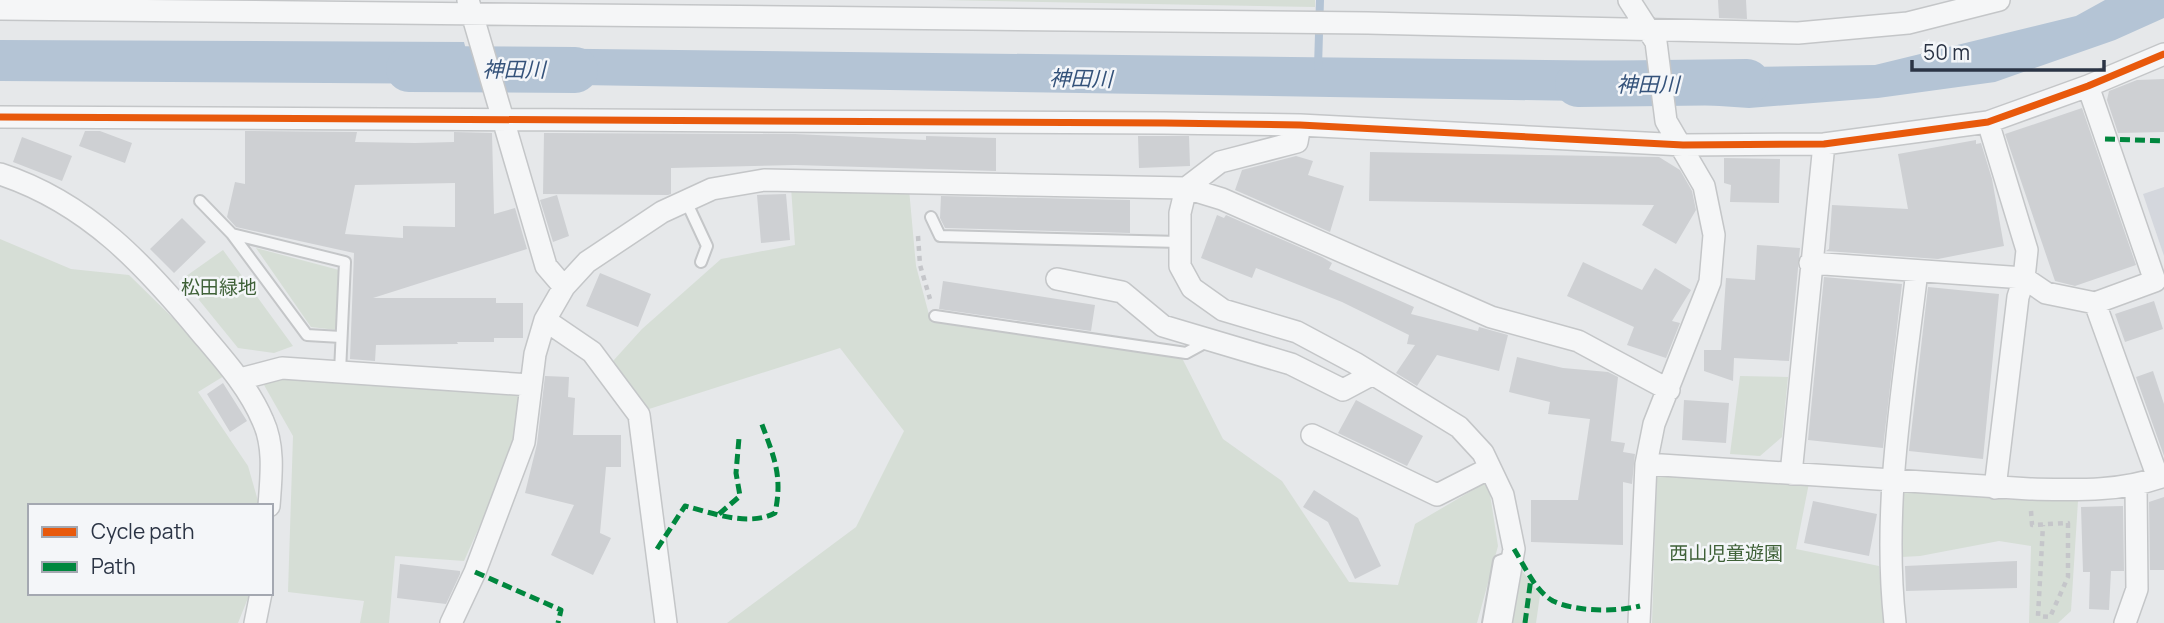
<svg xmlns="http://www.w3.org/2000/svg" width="2164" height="623" font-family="Manrope,'Noto Sans JP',sans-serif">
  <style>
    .built { fill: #d4d7dd }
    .green { fill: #d6ded6 }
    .water { fill: #b4c4d5 }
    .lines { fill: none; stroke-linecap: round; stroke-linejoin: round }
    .stream { stroke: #b4c4d5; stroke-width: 8 }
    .river { stroke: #b4c4d5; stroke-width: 46 }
    .building { fill: #ced0d3; fill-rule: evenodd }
    .lane-casing { stroke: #c4c6c8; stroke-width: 14 }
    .street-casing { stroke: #c4c6c8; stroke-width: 24 }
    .path { stroke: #c5c6ca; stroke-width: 4.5; stroke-dasharray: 5 5; stroke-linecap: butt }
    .lane { stroke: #f5f6f7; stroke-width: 10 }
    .street { stroke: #f5f6f7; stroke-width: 21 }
    .quiet { stroke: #00873e; stroke-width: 5; stroke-dasharray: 10 5; stroke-linecap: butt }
    .cycleway-casing { stroke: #f4f6f9; stroke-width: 11 }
    .cycleway { stroke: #e8590c; stroke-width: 7 }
    .labels { text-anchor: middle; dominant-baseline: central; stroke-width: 5; stroke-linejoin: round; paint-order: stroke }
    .park-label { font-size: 19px; fill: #3f6138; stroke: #f4f6f9 }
    .water-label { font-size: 21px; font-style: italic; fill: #34527a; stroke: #f4f6f9 }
  </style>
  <rect width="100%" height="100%" fill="#e6e8ea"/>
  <path class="built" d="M2164,187V256L2143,194Z"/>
  <path class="green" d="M942,0H1315V7Z
    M791,187L909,189L916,266L931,322L1182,358L1223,439L1282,481L1349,582L1398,585L1415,524L1488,481L1498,546L1477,623H727L856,527L904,431L840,348L649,409L613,361L642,329L721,259L795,245Z
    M0,239L71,269L129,275L175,320L224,376L198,392L248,466L258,501V506H30V593H250L238,623H0Z
    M256,248L339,270L337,330L311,327Z
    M223,250L293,346L274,353L238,348L182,279Z
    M1740,376L1788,377L1782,437L1760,456L1730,454Z
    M282,377L522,393L510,458L464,561L395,556L389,623H360L364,601L288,592L293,436L264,385Z
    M1657,474L1809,483L1796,549L1879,566L1884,623H1652Z
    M1902,491L2014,500L2078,501L2071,611L2058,623H2029L2031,546L1999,541L1920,556L1901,557Z
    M1518,565L1540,595L1536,623H1509Z"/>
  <path class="water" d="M2105,0H2164V18L2115,40L1995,82L1878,98L1749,108L1690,104L1680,68L1875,65L2076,16Z
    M0,40L464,42L475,84L0,81Z
    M508,48L1634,61L1643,102L518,84Z"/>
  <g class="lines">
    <path class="stream" d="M1318,67L1320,0"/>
    <path class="river" d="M409,69L575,70
      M1578,84L1747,82"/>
  </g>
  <path class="building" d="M1718,0H1746L1747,19L1719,18Z
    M2164,79V132L2118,133L2107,100L2109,91L2137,80Z
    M2082,108L2136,265L2075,286L2055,281L2005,134Z
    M85,131H100L132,143L125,163L79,146Z
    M245,131L357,132L355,142L415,143L454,142V132L492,133L494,214L515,208L527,249L373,298H496V303H523V338H494V342H457L458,344L376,345L375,361L350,359L354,253L236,227L227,217L235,182L245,184ZM455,183V227L403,226V238L345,234L355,185Z
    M544,133L795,134L926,140V136L996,138V171L795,165L671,168V194L668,195L543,194Z
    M1138,136H1189L1190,166L1139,168Z
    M22,137L72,156L62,181L13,162Z
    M1976,140V144L1981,143L1992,179L2004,246L1938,259L1826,251L1829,249L1832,205L1908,209L1898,154Z
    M1370,152L1659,157L1680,170L1692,191L1696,210L1676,244L1642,225L1654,205L1369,201Z
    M1296,156L1313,161L1308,175L1344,186L1330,232L1235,190L1242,170Z
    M1724,158L1780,159L1779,203L1730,202L1731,185L1724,183Z
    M786,194L790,240L761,243L757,195Z
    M557,195L569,236L553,242L540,200Z
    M941,196L1130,200V233L945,228L940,218Z
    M1217,215L1224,218L1226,215L1322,257L1332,263L1329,269L1414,307L1411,314L1478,331L1479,327L1508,335L1499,371L1437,355L1417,386L1396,373L1415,345L1407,344L1409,335L1342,302L1256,268L1252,278L1201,258Z
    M182,218L206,242L174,273L150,249Z
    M1757,245L1800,248L1789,361L1734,358L1733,381L1704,371V350H1721L1726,278L1755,280Z
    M1583,262L1642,290L1655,268L1691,290L1672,321L1680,323L1666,358L1627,345L1634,327L1567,296Z
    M600,273L651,294L638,327L586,306Z
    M1824,277L1902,284L1883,448L1808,440Z
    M943,281L1095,305L1091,331L939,309Z
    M1928,287L1999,294L1983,459L1909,451Z
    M2154,301L2163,329L2125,342L2115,314Z
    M1517,357L1563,368L1608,372L1618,377L1611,441L1625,443L1623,452L1635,454L1632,484L1623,482V545L1531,542V500H1578L1590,419L1548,414L1550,402L1509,392Z
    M2153,371L2164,404V456L2136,377Z
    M545,376L569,377L568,397L575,398L573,435H621V467H606L600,533L611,538L593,575L551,555L574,505L525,493L537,444Z
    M223,383L247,421L230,432L207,394Z
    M1356,400L1423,436L1407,466L1338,433Z
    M1684,400L1729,403L1726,443L1682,440Z
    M1314,490L1358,518L1381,566L1355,579L1328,522L1303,507Z
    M2164,497V570H2150L2149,502Z
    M1813,501L1877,514L1869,556L1804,543Z
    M2123,506L2124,571H2111L2109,610L2089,609L2090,572H2083L2081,507Z
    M2017,561V588L1906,591L1905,566Z
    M400,564L460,571V574L446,604L397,598Z"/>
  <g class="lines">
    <g class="lane-casing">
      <path id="lane" d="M200,201L232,234L345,262L340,372
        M686,201L707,246L701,262
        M931,217L940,236L1180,242
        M232,234L307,335L341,337
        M935,316L1186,353L1208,341
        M1488,623L1499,561L1513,556"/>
    </g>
    <g class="street-casing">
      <path id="street" d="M468,0L546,266L564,287
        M1629,0L1656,42L1666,121L1704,186L1714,235L1710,282L1654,424L1646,464L1639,623
        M0,9L1368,23L1798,33L1908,23L1999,0
        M2088,86L2155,281L2095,303
        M0,117L1164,123L1300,125L1683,145L1824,144L1988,122L2088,86L2164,54
        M1988,122L2027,250L2024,278L2018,297L1995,488
        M1300,125L1297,142L1220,162L1186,188L1180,213V266L1192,288L1223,310L1297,332L1355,363L1459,427L1483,453L1503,495L1514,549L1501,623
        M0,174C88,203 145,265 202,334C225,361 249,388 263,421C275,447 271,478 269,506
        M1810,263L2024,278L2046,293L2095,303L2158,478
        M1057,279L1122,292L1163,326L1291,364L1343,390L1373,374
        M545,320L592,352L639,415L666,623
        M240,379L282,368L530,385
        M1312,435L1437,495L1490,468
        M1646,464L2030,489C2076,490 2120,492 2164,476
        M1791,474L1824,144
        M255,623L261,593
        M451,623L475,572L524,442L535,354L545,320L564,287L587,262L662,212L712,189L764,180L1186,188L1222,199L1491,317L1578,341L1669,390
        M1895,623C1882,505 1903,388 1917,271
        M2125,623L2137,589L2136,486"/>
    </g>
    <path class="path" d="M918,236L920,265L930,299
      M2031,511L2032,525L2068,523V577L2050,617L2038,616L2043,525"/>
    <use href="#lane" class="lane"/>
    <use href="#street" class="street"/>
    <path class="quiet" d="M2105,139L2164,141
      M719,514L740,496L736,473L739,438
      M657,549L685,506C713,513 748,527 775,513C783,476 774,457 761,422
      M1514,549C1524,565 1535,591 1553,601C1577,612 1615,612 1640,606
      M475,572L561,610L558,623
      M1525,623L1531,578"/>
    <g class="cycleway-casing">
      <path id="cycleway" d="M0,117L1164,123L1300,125L1683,145L1824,144L1988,122L2088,86L2164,54"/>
    </g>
    <use href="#cycleway" class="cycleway"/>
  </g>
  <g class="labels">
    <g class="park-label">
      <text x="219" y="287">松田緑地</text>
      <text x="1726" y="553">西山児童遊園</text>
    </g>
    <g class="water-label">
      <text x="514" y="69">神田川</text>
      <text transform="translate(1081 78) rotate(1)">神田川</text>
      <text x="1648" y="84">神田川</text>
    </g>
  </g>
  <rect x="28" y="504" width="245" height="91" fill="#f4f6f9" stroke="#a4a8b1" stroke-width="2"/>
  <rect x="42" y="527" width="35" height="10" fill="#e8590c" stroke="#a4a8b1" stroke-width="2"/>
  <text x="91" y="539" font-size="21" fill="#2b3445">Cycle path</text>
  <rect x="42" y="562" width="35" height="10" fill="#00873e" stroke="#a4a8b1" stroke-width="2"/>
  <text x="91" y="574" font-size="21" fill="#2b3445">Path</text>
  <path d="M1912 60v10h192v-10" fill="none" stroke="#2b3445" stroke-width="3.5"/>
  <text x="1923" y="60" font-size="21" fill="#2b3445" stroke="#f4f6f9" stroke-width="5" paint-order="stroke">50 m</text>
</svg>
